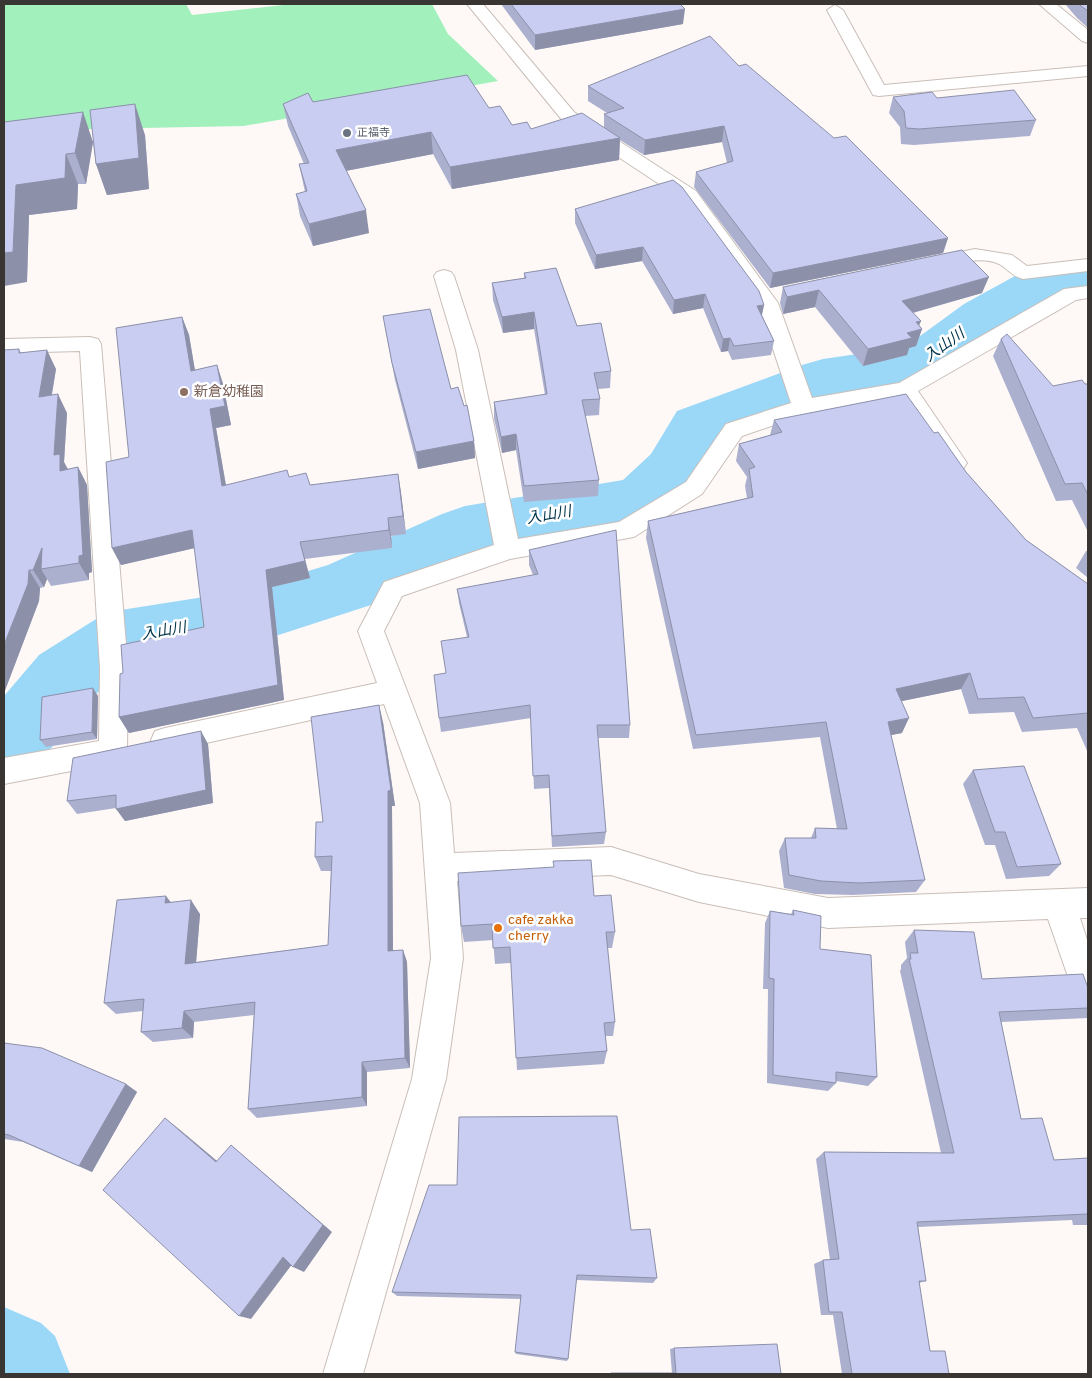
<svg xmlns="http://www.w3.org/2000/svg" width="1092" height="1378" font-family="Overpass,'Noto Sans JP',sans-serif">
  <style>
    .green { fill: #a2f0bc }
    .lines { fill: none; stroke-linecap: round; stroke-linejoin: round }
    .river { fill: #9bd8f8; fill-rule: evenodd }
    .minor-casing { stroke: #c9beb8; stroke-width: 2 }
    .minor { fill: #fff; fill-rule: evenodd }
    .wall { fill: #acb0cf }
    .shaded-wall { fill: #8c90a9 }
    .building { fill: #c8cdf1; stroke: #8c90a9 }
    .worship-dot { fill: #6b7280; stroke: #fff; stroke-width: 2 }
    .education-dot { fill: #8d6e63; stroke: #fff; stroke-width: 2 }
    .food-dot { fill: #e8710a; stroke: #fff; stroke-width: 2 }
    .labels { text-anchor: middle; dominant-baseline: central; stroke-width: 5; stroke-linejoin: round; paint-order: stroke }
    .far-worship-label { font-size: 11px; fill: #5b616d; stroke: #fff; text-anchor: start }
    .education-label { font-size: 14px; fill: #785e54; stroke: #fff; text-anchor: start }
    .food-label { font-size: 14px; fill: #c56008; stroke: #fff; text-anchor: start }
    .water-label { font-size: 15px; font-style: italic; fill: #00354a; stroke: #fff }
  </style>
  <rect width="100%" height="100%" fill="#fef9f7"/>
  <path class="green" d="M4,4H186L192,15L293,4H432L448,34L498,81L244,126L89,129L4,142Z"/>
  <g class="lines">
    <path class="river" d="M1088,260V294L1057,298L1004,330L942,378L921,383L833,397L721,441L695,486L665,517L642,524L479,553L374,604L242,647L138,665L91,697L31,774L4,784V696L39,655L96,619L121,610L242,591L328,565L442,514L465,506L623,480L651,454L677,411L802,365L823,359L905,347L964,304L1024,271Z
      M4,1307L41,1323L55,1336L70,1374H4Z"/>
    <g class="minor-casing">
      <path id="minor" d="M467,4H483L574,112L696,191L778,303L812,398L899,383L1064,289L1088,286V298L1076,300L918,391L967,463L963,469L955,471L947,469L899,397L807,414L742,436L702,494L634,537L510,559L402,596L384,631L450,803L454,853L611,847L699,874L828,898L1088,888V918H1080L1088,943V1005L1076,1000L1048,919L828,928L699,902L611,875L457,881L463,958L446,1079L363,1374H323L412,1079L431,958L420,803L384,704L165,752L155,749L151,740L155,731L165,728L377,683L358,631L384,582L494,545L456,350L434,276L437,272L444,270L451,272L454,276L478,350L518,539L619,522L686,482L726,424L791,403L758,304L682,199L562,120Z
        M1039,4H1056L1088,30V43L1082,41Z
        M835,5L843,10L884,85L1088,66V76L879,96L873,95L827,10Z
        M975,249L1012,255L1027,266L1088,259V271L1023,279C1013,277 1008,269 999,264C980,255 952,265 932,269L925,267L922,263L925,259Z
        M90,337L98,339L101,344L128,668L127,751L123,760L113,763L4,784V758L99,741L100,668L80,351L4,353V339Z"/>
    </g>
    <use href="#minor" class="minor"/>
  </g>
  <path class="wall" d="M501,4H680L683,24L535,50Z
    M1065,4H1088V28L1077,18Z
    M739,66L948,238L943,253L770,288L694,187L696,172L727,163L722,142L644,155L620,140L619,160L452,189L433,154L346,171L369,233L313,246L300,216L296,194L305,192L299,164H304L288,126L283,104L313,102L489,108L512,125L531,129L604,127V114L607,113L588,101V86Z
    M893,97L937,98L1036,120L1030,136L914,145L901,144L900,127L889,113Z
    M4,122L93,141L145,135L149,189L107,195L96,164L93,142L86,184H78L77,209L29,215L27,282Z
    M575,209L764,305L762,315L774,341L771,355L732,360L728,351L721,352L703,308L673,314L642,261L595,269L575,223Z
    M524,273L577,326L611,371L610,388L598,389L600,399L599,415L585,416L599,480L598,496L524,502L516,450L502,453L494,419V402L545,395L534,329L503,333L493,300L492,283L524,278Z
    M783,287L982,293L913,313L921,321L919,325L922,329L916,346L909,348L907,355L863,366L815,307L783,314L780,303Z
    M383,316L451,389L474,441L475,458L418,469L395,380Z
    M182,317L189,335L195,370L217,365L223,384L231,425L216,428L226,485L289,477L310,485L398,474L406,534L391,536L392,548L305,559L310,578L272,587L284,700L129,733L119,717L123,673L204,627L195,548L121,565L112,548L129,457Z
    M1001,339L1053,386L1088,384V532L1072,500L1056,501L993,356Z
    M19,349L21,353L56,369L52,395L67,413L64,462L68,469L78,467L87,485L92,572L89,573V580L51,586L47,579L44,587L40,588L39,601L4,693Z
    M774,420L934,433L966,472L1026,540L1088,584V753L1077,728L1022,732L1014,712L969,714L961,689L901,701L902,733L891,735L925,880L916,892L852,895L815,894L784,888L779,851L785,838H811L815,828L837,829L820,737L693,749L646,538L648,521L747,498L745,486L747,477L736,461L739,444L770,435Z
    M529,550L630,725L629,738H598L606,832L604,844L552,847L549,788L534,789L531,718L441,732L439,718L446,673L467,637L459,603L457,589L533,575L529,565Z
    M1086,551H1088V578L1076,568Z
    M98,696L97,739L46,747L40,740Z
    M383,722L395,806H392L393,950H403L407,962L410,1068L367,1072V1106L257,1118L248,1109L254,1015L194,1022L193,1038L153,1042L141,1032L143,1011L116,1014L104,1003L171,902L200,914L196,962L328,945L331,871H321L315,857L323,822Z
    M208,744L213,803L125,821L116,808L77,814L67,801Z
    M973,770L1061,864L1049,876L1006,879L995,845H985L963,784Z
    M594,896L615,932L612,948H607L615,1022L613,1036H605L607,1051L604,1064L517,1070L511,963L495,964L493,940L464,942L461,926Z
    M793,910L820,949L877,1077L868,1086L836,1081V1083L828,1091L767,1083L768,989H763L765,923L770,911L791,914Z
    M914,930L982,979L1088,988V1018L1001,1022L1021,1119L1054,1160L1088,1158V1225H1073L1072,1220L918,1227L926,1281L919,1283L930,1351L949,1374H842L833,1315H821L814,1264L823,1260H830L816,1159L824,1152L941,1153L900,971L901,969V965L907,958L905,942Z
    M4,1043L126,1084L137,1092L92,1172L23,1142L4,1139Z
    M631,1230L657,1278L653,1283L576,1280L568,1359L567,1361L516,1354L515,1352L521,1299L397,1296L392,1292Z
    M674,1348L781,1374H609L611,1373H672L670,1349Z"/>
  <path class="shaded-wall" d="M685,9L683,24L535,50V35Z
    M135,104L145,135L149,189L107,195L96,164Z
    M83,112L93,142L86,184L75,153Z
    M724,126L722,142L644,155L645,140Z
    M431,132L433,154L340,172L336,150Z
    M620,138L619,160L452,189L450,167Z
    M66,154L78,184L77,209L29,215L27,282L4,286V253L16,185Z
    M366,210L369,233L313,246L309,224Z
    M948,238L943,253L770,288L773,273Z
    M643,247L642,261L595,269L596,255Z
    M989,277L982,293L897,317L902,301Z
    M819,290L815,307L783,314L787,297Z
    M705,294L703,308L673,314L674,300Z
    M764,305L761,318L757,306Z
    M534,312V329L503,333L502,317Z
    M182,317L189,335L198,389L191,371Z
    M921,321L917,330L922,329L916,346L909,348L907,355L863,366L868,349L916,322Z
    M730,338L728,351L721,352L723,339Z
    M47,350L56,369L48,415L39,397Z
    M217,365L223,384L231,425L216,428L229,504L222,486L210,409Z
    M58,394L67,413L64,462L69,472L60,471L54,455Z
    M516,434V450L502,453L501,437Z
    M474,441L475,458L418,469L416,452Z
    M78,467L87,485L92,572L89,573V580L79,563Z
    M398,474L401,492L406,534L403,516Z
    M388,518L391,536L392,548L389,530Z
    M192,530L199,547L121,565L112,548Z
    M300,542L310,578L272,587L284,700L129,733L119,717L266,570Z
    M42,548L41,569L47,579L44,587L33,570Z
    M29,570L40,588L39,601L4,693V645Z
    M970,673L961,689L888,704L896,689Z
    M93,688L98,696L97,739L92,732Z
    M379,705L383,722L395,806H392L393,963L388,951Z
    M909,718L902,733L881,737L888,722Z
    M201,731L208,744L213,803L125,821L116,809Z
    M166,896L176,909L165,903Z
    M191,900L200,914L195,976L185,964Z
    M403,950L407,962L410,1068L405,1058Z
    M184,1011L194,1022L193,1038L182,1028Z
    M362,1062L367,1072V1106L362,1097Z
    M126,1084L137,1092L92,1172L79,1166Z
    M165,1118L179,1129L229,1171L216,1162Z
    M231,1145L332,1232L304,1272L293,1267Z
    M283,1257L293,1263L251,1319L239,1316Z"/>
  <path class="building" d="M511,4H680L685,9L535,35Z
    M1079,4H1088V11L1081,6Z
    M710,36L739,66L746,64L834,138L846,136L948,238L773,273L696,172L733,161L724,126L645,140L604,114L624,108L588,86Z
    M467,75L489,108L500,106L512,125L527,122L531,129L582,113L620,138L450,167L431,132L336,150L366,210L309,224L296,194L307,191L299,164L309,163L283,104L308,93L313,102Z
    M1014,90L1036,120L919,129L906,128L904,111L893,97L932,92L937,98Z
    M135,104L139,158L96,164L90,110Z
    M83,112L75,153L66,154L65,178L16,185L13,252L4,253V122Z
    M673,180L682,187L759,291L764,305L757,306L774,341L734,346L730,338L723,339L705,294L674,300L643,247L596,255L575,209Z
    M962,250L989,277L902,301L921,321L916,322L922,329L907,333L912,338L868,349L819,290L787,297L783,287Z
    M556,268L577,326L601,323L611,371L594,373L600,399L582,400L599,480L524,486L516,434L501,437L494,402L547,394L534,312L502,317L492,283L526,278L524,273Z
    M430,309L451,389L458,387L464,406L467,405L474,441L416,452L392,363L383,316Z
    M182,317L191,371L217,365L225,406L210,409L222,486L287,470L289,477L306,473L310,485L398,474L403,516L388,518L389,530L300,542L305,561L266,570L278,685L119,717L120,674L123,673L121,645L204,627L192,530L112,548L106,462L129,457L116,328Z
    M1007,334L1053,386L1082,380L1085,384H1088V495L1082,483L1065,484L1001,339Z
    M19,349V353L47,350L39,397L58,394L54,455L60,454V471L78,467L83,555L79,556V563L41,569L42,548L33,570H29L28,584L4,645V350Z
    M906,394L934,433L938,432L966,472L1026,540L1088,584V713L1033,718L1024,697L978,699L970,673L896,689L909,718L888,722L925,880L859,883L821,881L789,875L785,838H816L815,828L847,829L826,722L696,735L648,521L753,497L749,469L755,467L739,444L782,432L774,420Z
    M616,530L630,725H597L606,832L552,836L549,775L533,776L530,705L439,718L434,675L446,673L441,641L469,637L457,589L538,574L529,550Z
    M93,688L92,732L40,740L42,697Z
    M379,705L391,790L388,791V951L403,950L405,1058L362,1062V1097L248,1109L255,1002L184,1011L182,1028L141,1032L144,999L104,1003L117,900L166,896L165,903L191,900L185,964L328,945L332,856L315,857L316,822H323L311,717Z
    M201,731L206,790L116,809V795L67,801L73,758Z
    M1024,766L1061,864L1017,867L1005,832H995L973,770Z
    M591,860L594,896L611,895L615,932H606L615,1022L604,1023L607,1051L516,1058L510,947L493,948L492,924L461,926L458,873L554,867L553,861Z
    M793,910L821,916L820,949L871,955L877,1077L836,1072V1083L773,1075L774,979L769,978L770,911L794,915Z
    M914,930L974,932L982,979L1083,974L1088,988V1008L999,1012L1021,1119L1042,1118L1054,1160L1088,1158V1215V1214L917,1222L926,1281H919L930,1351H945L949,1374H852L842,1312H829L823,1260L839,1259L824,1152L954,1153L909,959H911L910,953H918Z
    M4,1043L42,1048L126,1084L79,1166L9,1135L4,1134Z
    M617,1116L631,1230L650,1229L657,1278L577,1275L568,1359L515,1352L521,1295L392,1292L429,1185H457L459,1117Z
    M165,1118L216,1162L231,1145L323,1225L293,1267L283,1257L239,1316L103,1190Z
    M777,1344L781,1374H611V1373H676L674,1348Z"/>
  <circle class="worship-dot" cx="347" cy="133" r="5"/>
  <circle class="education-dot" cx="184" cy="392" r="5"/>
  <circle class="food-dot" cx="498" cy="928" r="5"/>
  <g class="labels">
    <g class="far-worship-label">
      <text x="357" y="133">正福寺</text>
    </g>
    <g class="education-label">
      <text x="194" y="392">新倉幼稚園</text>
    </g>
    <g class="food-label">
      <text x="508" y="920">cafe zakka<tspan x="508" dy="16">cherry</tspan></text>
    </g>
    <g class="water-label">
      <text transform="translate(945 346) rotate(-36)">入山川</text>
      <text transform="translate(549 516) rotate(-10)">入山川</text>
      <text transform="translate(164 632) rotate(-10)">入山川</text>
    </g>
  </g>
  <rect width="1092" height="1378" fill="none" stroke="#393532" stroke-width="10"/>
</svg>
